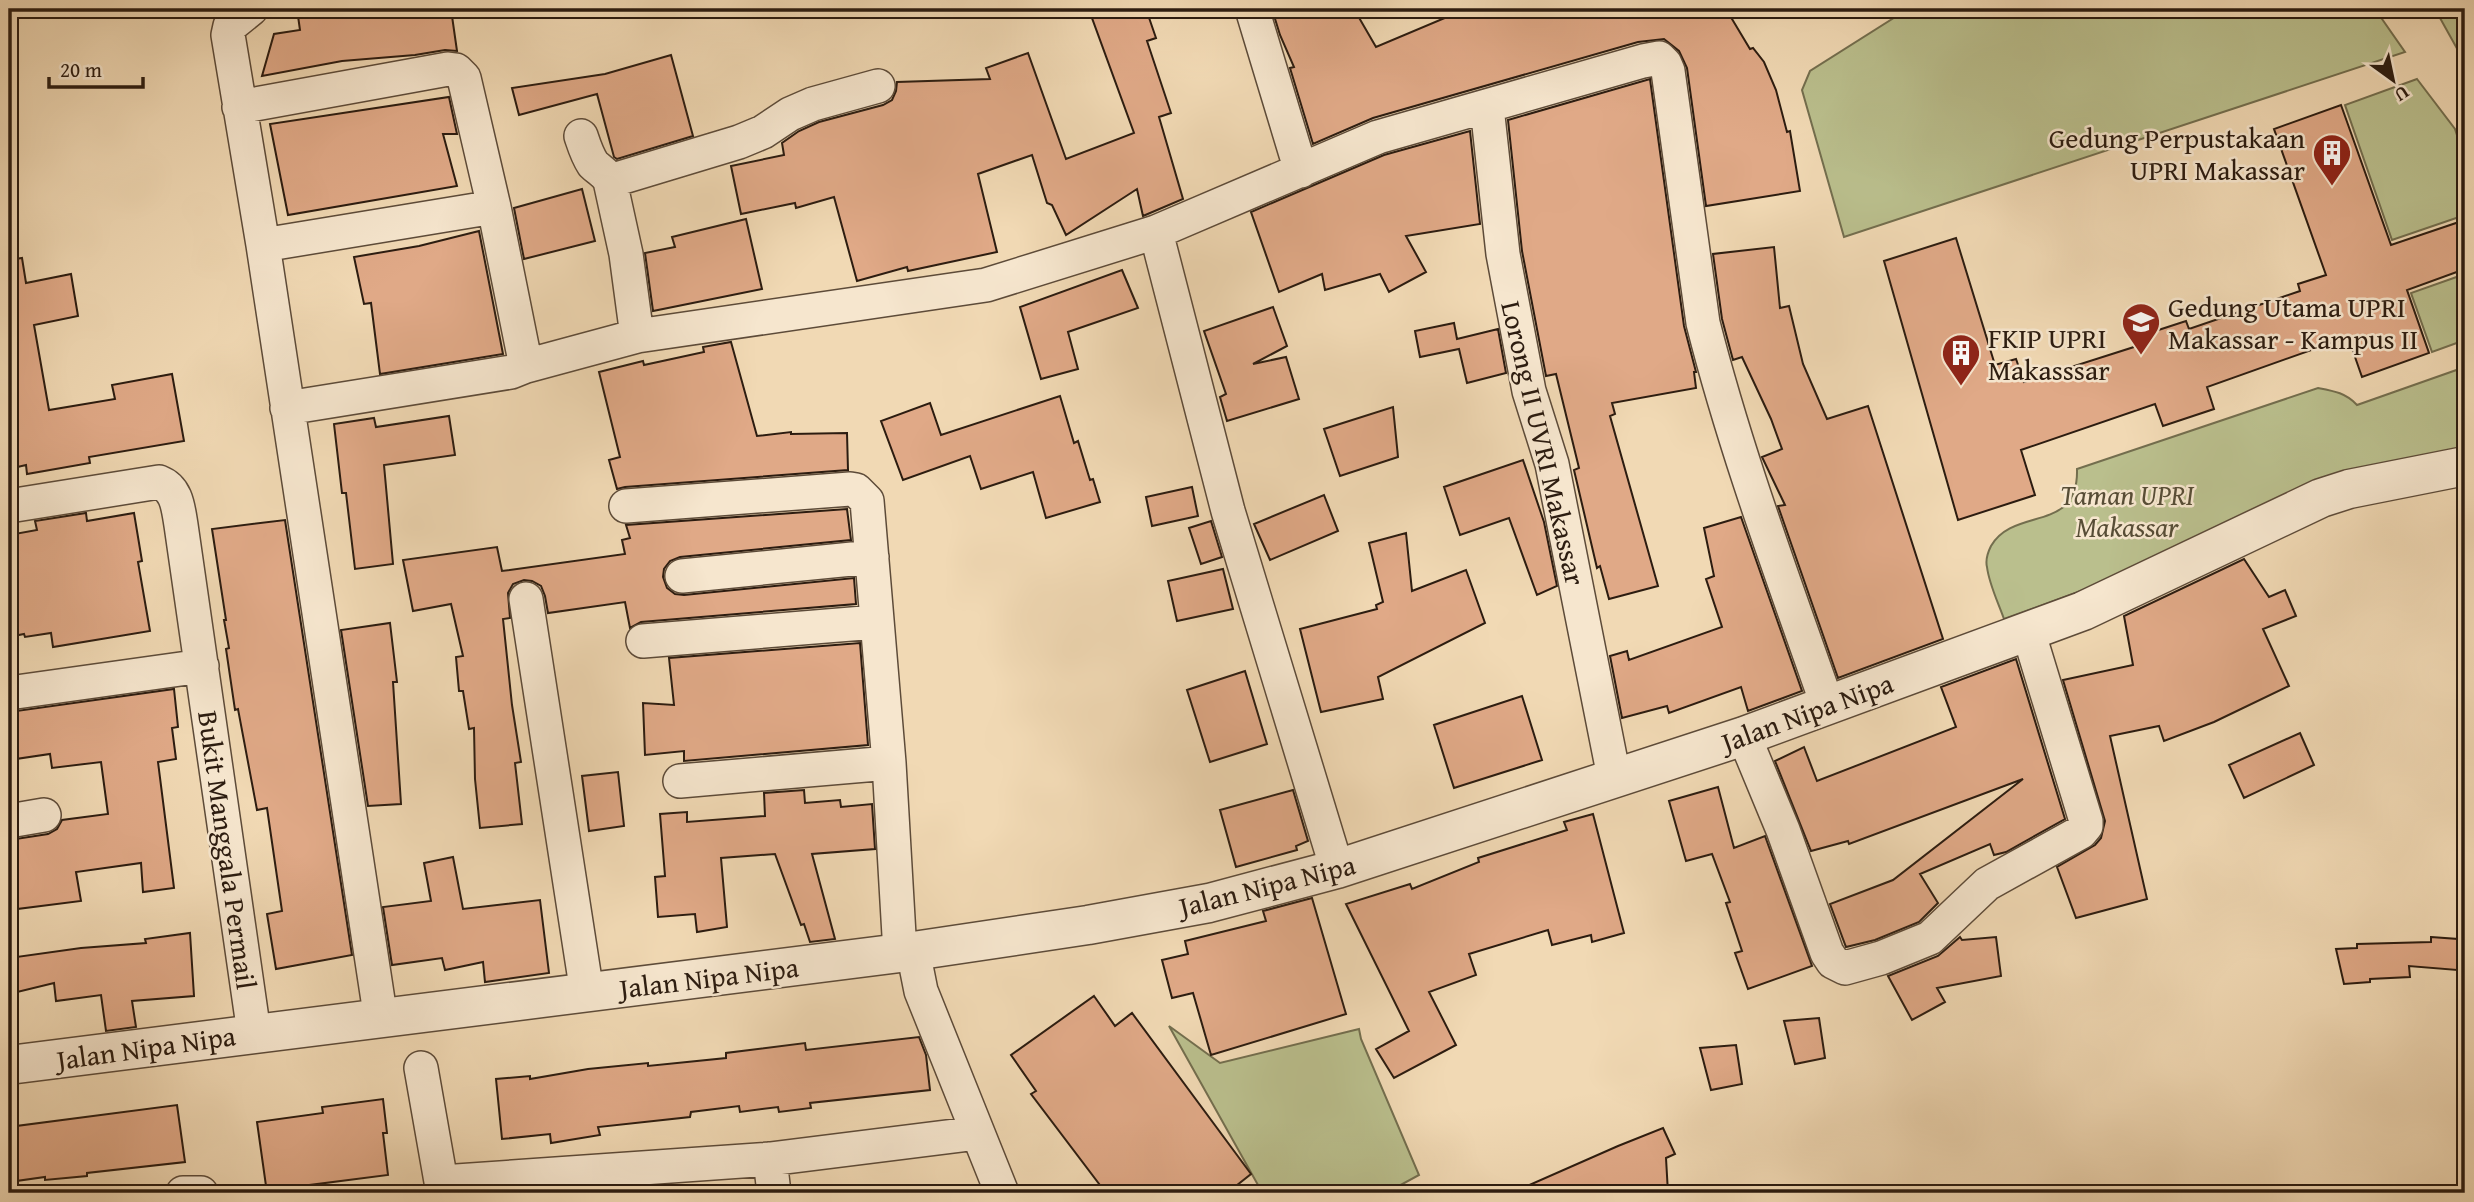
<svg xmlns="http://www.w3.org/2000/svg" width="2474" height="1202" font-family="'Gentium Book Plus',serif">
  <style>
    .green { fill: #babf8d; stroke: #736e4e; stroke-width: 2 }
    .building { fill: #e0a987; stroke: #2c1c10; stroke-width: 2 }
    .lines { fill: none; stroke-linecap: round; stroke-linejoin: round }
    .minor-casing { stroke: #5d4b39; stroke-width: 36 }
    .tertiary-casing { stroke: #5d4b39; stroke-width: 41 }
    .minor { stroke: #f6e6ce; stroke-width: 33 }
    .tertiary { stroke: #f6e6ce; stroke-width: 38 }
    .labels { text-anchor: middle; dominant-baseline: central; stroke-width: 5; stroke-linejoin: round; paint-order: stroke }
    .poi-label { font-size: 28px; fill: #2c1c10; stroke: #f6e6ce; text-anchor: start }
    .street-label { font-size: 28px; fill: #2c1c10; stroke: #f6e6ce }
    .park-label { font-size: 28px; font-style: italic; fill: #574d36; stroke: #f6e6ce }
  </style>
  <rect width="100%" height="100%" fill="#f1d9b4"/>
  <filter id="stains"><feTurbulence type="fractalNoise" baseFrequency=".00286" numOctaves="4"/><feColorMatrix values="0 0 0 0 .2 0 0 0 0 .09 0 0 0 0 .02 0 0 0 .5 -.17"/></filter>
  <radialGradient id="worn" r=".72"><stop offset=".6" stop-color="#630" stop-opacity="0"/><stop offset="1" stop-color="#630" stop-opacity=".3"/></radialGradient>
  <path class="green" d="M1908,9H2375L2405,52L1844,237L1802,90L1810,71Z
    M2435,9H2465V63Z
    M2417,79L2455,129L2465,160V215L2392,240L2345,105Z
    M2465,274V340L2432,352L2411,293Z
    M2465,367V450L2004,619C1998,602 1989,584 1987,567C1985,559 1988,552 1991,546C2014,506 2079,534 2077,469L2318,388C2334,391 2346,393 2357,405Z
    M1169,1026L1220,1063L1359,1029L1361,1039L1419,1175L1386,1193H1248L1258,1185Z"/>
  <path class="building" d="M297,9H451L457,51L445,50L415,55L342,61L262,76L274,34L300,30Z
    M1118,9H1146L1156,38L1147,41L1171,113L1159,117L1183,199L1143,216L1137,189L1066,235L1052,205L1047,203L1032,155L978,174L997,252L908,271L907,267L857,281L834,197L796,208L795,203L741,214L731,166L784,155L782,143L799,131L819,122L883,105L892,100L896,91L897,82L990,79L986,68L1028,53L1066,159L1134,133L1092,18Z
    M1272,9H1354L1376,47L1466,9H1726L1750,49L1753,48L1764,62L1776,90L1787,132L1790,131L1800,191L1706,206L1687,68L1679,51L1664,39L1638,42L1373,118L1313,144L1290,68L1294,67L1280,35Z
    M671,55L693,136L617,159L614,157L597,94L519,115L512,88L605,74Z
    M1650,79L1684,326L1696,372H1694L1696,388L1612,403L1615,414L1610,416L1658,586L1609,599L1600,566L1597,568L1574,470L1579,468L1556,374L1546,376L1522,251L1508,120Z
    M449,97L457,134H443L457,186L288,215L270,124Z
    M2341,105L2391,245L2465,220V269L2407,290L2429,353L2362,377L2348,337L2207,387L2214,409L2163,426L2155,404L2021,450L2035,495L1958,520L1884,261L1956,238L1995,365L2016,359L2024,382L2137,346L2134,338L2186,321L2189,329L2300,291L2298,284L2326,275L2274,129Z
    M1470,131L1480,224L1406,236L1426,272L1389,292L1380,274L1325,290L1322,274L1279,292L1251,212L1384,155Z
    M582,189L595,241L524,259L514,208Z
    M746,219L762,289L653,311L645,253L675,247L672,237Z
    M479,231L503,354L380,374L371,303L364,304L354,257L419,246Z
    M1774,247L1780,308L1789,306L1803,364L1827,419L1868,406L1943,639L1838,678L1778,506L1785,505L1762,457L1782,449L1771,419L1742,357L1733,360L1722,319L1713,254Z
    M22,258L26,283L71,274L78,316L34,325L49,410L115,399L112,385L172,374L184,441L89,457L90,463L27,474L26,465L9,469V260Z
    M1122,270L1138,308L1068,332L1078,369L1041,379L1020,307Z
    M1273,307L1287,346L1253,364L1286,357L1299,399L1227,421L1220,397L1226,394L1204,331Z
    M1454,323L1457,339L1498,329L1506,373L1467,383L1459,349L1420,357L1415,331Z
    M731,342L757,436L791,432V434L847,433L848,470L625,487L617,489L609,460L620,457L599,372L643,361L644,365L704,352L703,347Z
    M1060,396L1074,443L1078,441L1090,480L1093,479L1100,502L1046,518L1033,472L981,489L970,456L903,480L881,421L930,403L941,435Z
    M1393,407L1398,457L1340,476L1324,429Z
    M449,416L455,455L384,465L393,564L355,569L346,493H342L334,424L374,418L376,427Z
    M1523,460L1544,522L1557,586L1537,595L1509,518L1460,535L1444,487Z
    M1192,487L1198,516L1152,526L1146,497Z
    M1324,495L1338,531L1270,560L1254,524Z
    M847,509L851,540L680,557L670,561L664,569L663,577L667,588L675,594L684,595L854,578L856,604L641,622L630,628L625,602L548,613L545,596L541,586L532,581L524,580L513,584L508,593L510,618L503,619L512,705L521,762L515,763L522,824L480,828L475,779L474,728L469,729L463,691H459L456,657L463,656L451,604L413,611L403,560L497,547L502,571L625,554L622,540L630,538L626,525Z
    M86,513L87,521L134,513L142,561L138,562L150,631L53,647L51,633L25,637L24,634L9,637V535L37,530L35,521Z
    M1741,517L1802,691L1748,711L1741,687L1669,713L1667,706L1622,718L1610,656L1627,651L1629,660L1722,627L1706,579L1714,576L1704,528Z
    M285,520L352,955L276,969L267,914L282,911L267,808L257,810L238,709L235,710L226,649L229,648L224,620H226L212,529Z
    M1211,521L1222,557L1201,564L1189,528Z
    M1406,533L1412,591L1466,570L1485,623L1378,677L1383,699L1321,712L1300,629L1377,609L1376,605L1383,602L1369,543Z
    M2244,559L2269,597L2285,590L2296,616L2263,629L2289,686L2214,722L2164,741L2159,726L2110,736L2147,899L2076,918L2057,867L2095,845L2101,838L2105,821L2063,680L2133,665L2124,616Z
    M1223,569L1233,609L1177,621L1168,581Z
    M390,623L397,682H393L401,804L368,806L341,630Z
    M860,643L868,745L684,761V751L645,755L643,703L674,705L669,658Z
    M2016,659L2065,819L2006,852L1994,855L1990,844L1920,874L1938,903L1919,922L1875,940L1846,947L1830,904L1893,880L2023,779L1849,844L1848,841L1811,851L1775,761L1804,747L1817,781L1956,727L1941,687Z
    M1245,671L1267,744L1210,762L1187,690Z
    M174,689L178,727L172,728L176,759L158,762L174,888L143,892L141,863L76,872L81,901L9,910V840L48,834L57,829L62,820L108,814L101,762L52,768L50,754L9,760V712Z
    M1522,696L1542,760L1454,788L1434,725Z
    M2300,733L2314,765L2244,798L2229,765Z
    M618,772L624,826L589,831L582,776Z
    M1718,787L1734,848L1765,836L1812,966L1748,989L1735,953L1742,951L1726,903L1730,902L1712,854L1686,861L1669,801Z
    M804,790L805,803L840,800L841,807L872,804L875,849L812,854L835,939L810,942L804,924L801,925L775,854L721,858L727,927L697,932L695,914L658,917L655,877L665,876L660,814L687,812V822L765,816L764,793Z
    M1293,790L1308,841L1296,846L1297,850L1236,867L1220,810Z
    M1593,814L1624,933L1592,942L1591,935L1552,945L1548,930L1469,954L1476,975L1429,992L1456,1045L1394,1078L1376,1049L1409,1031L1346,904L1410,884L1412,889L1479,862L1478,858L1567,830L1564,822Z
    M453,857L463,909L540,900L549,973L485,982L483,962L445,970L442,958L392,965L383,907L431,901L424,863Z
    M1312,898L1346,1014L1211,1055L1193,993L1172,998L1162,960L1188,954L1185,941L1266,921L1263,911Z
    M190,933L194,996L132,1001L136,1027L106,1031L101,995L56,1001L54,983L9,994V958L81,948L146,943L145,939Z
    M1960,937L1962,940L1996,937L2001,976L1937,988L1945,1002L1912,1020L1888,976L1938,956Z
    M2431,937L2458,939L2457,970L2409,966L2410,977L2370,979V982L2344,984L2336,949L2357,948V944L2431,942Z
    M1094,996L1115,1026L1132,1013L1251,1174L1227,1193H1106L1031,1094L1036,1091L1011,1055Z
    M1819,1018L1825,1058L1795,1064L1784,1021Z
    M919,1037L926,1055L930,1090L810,1103L811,1108L779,1112L778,1107L740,1112L739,1106L691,1112L690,1117L598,1127L600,1135L551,1143L550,1134L502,1139L496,1079L530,1076V1079L588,1069L648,1063V1066L726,1058V1053L805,1043L806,1050Z
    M1736,1045L1742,1084L1711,1090L1700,1048Z
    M383,1099L387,1133H383L388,1175L310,1185V1188L267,1193L257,1122L323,1113L322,1107Z
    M177,1105L185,1162L87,1173V1176L45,1180V1177L9,1182V1127Z
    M1663,1128L1675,1154L1666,1158L1668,1193H1511L1618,1146Z"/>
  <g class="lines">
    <g class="minor-casing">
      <path id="minor" d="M251,9L230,26L228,35L263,245L381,1020
        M1252,9L1301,171
        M239,107L448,69L456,70L464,78L494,207
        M1487,107L1503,254L1529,391L1552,464L1614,777
        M581,136C584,145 587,155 593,164C599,170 606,173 610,181L626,254L637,336
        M610,181L739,142L763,132L790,114L813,104L878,86
        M1156,232L1228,511L1337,869
        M263,245L494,207L526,366L511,372L287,408
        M526,366L637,336L986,285L1156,232L1378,137L1643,61L1659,58L1665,64L1668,71L1703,323C1736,453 1783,578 1827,704
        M9,506L159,482C177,489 178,507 181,525L254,1033
        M626,506L850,489L856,490L867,501L889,763L900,953
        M682,576L872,557
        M526,599L587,993
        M643,641L876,622
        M9,693L202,666
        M1744,736L1783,830L1827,953L1833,962L1845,968L1881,958L1930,938L1987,884L2081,832L2086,826V821L2028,631
        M680,781L889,763
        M9,821L44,815
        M913,951L921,991L1002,1193
        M421,1068L443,1193
        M770,1159L774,1193
        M442,1182L770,1159L962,1135
        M183,1193H201"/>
    </g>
    <g class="tertiary-casing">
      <path id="tertiary" d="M9,1065L900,953L1088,925L1209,903L1337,869L1744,736L2083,611L2321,498L2349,489L2465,466"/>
    </g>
    <use href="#minor" class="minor"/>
    <use href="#tertiary" class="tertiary"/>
  </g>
  <defs>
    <g id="building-pin" transform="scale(2.0125)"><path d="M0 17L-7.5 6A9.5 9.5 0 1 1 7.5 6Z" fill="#8f2418" stroke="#f6e6ce"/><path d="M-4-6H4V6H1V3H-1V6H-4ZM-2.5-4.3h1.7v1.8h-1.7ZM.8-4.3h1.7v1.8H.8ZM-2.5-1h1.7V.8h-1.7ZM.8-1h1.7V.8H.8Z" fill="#fff"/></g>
    <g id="university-pin" transform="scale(2.0125)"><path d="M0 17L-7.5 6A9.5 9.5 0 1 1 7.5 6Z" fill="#8f2418" stroke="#f6e6ce"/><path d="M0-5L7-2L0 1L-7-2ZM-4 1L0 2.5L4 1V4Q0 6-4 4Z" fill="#fff"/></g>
  </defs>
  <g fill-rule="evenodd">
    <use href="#building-pin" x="2332" y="153"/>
    <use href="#university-pin" x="2141" y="322"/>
    <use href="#building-pin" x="1961" y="353"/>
  </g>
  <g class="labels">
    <g class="poi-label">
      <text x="2305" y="137" text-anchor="end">Gedung Perpustakaan<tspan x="2305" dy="32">UPRI Makassar</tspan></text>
      <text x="2168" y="306">Gedung Utama UPRI<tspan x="2168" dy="32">Makassar - Kampus II</tspan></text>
      <text x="1988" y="337">FKIP UPRI<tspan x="1988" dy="32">Makasssar</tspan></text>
    </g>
    <g class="street-label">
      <text transform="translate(1544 443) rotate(77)">Lorong II UVRI Makassar</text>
      <text transform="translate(1807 712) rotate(-20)">Jalan Nipa Nipa</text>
      <text transform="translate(228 850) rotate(82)">Bukit Manggala Permail</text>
      <text transform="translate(1267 885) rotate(-14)">Jalan Nipa Nipa</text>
      <text transform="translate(709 977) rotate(-7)">Jalan Nipa Nipa</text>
      <text transform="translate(146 1047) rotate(-8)">Jalan Nipa Nipa</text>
    </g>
    <g class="park-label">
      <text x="2127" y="494">Taman UPRI<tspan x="2127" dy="32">Makassar</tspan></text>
    </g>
  </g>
  <rect width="2474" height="1202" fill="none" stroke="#f1d9b4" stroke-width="35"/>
  <rect x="10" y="10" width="2453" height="1181" fill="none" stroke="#2c1c10" stroke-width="3.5"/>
  <rect x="18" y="18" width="2439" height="1167" fill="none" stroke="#2c1c10" stroke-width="2"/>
  <g transform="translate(2393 80) rotate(147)" stroke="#f6e6ce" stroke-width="5" paint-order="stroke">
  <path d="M0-5L12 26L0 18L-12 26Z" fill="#2c1c10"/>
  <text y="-10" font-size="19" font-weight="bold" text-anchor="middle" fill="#2c1c10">U</text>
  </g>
  <path d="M49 77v10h94v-10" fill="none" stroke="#2c1c10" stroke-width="3.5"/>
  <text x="60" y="77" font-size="21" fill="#2c1c10" stroke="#f6e6ce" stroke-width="5" paint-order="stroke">20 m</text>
  <rect width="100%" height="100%" filter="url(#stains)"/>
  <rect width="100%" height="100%" fill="url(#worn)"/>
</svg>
